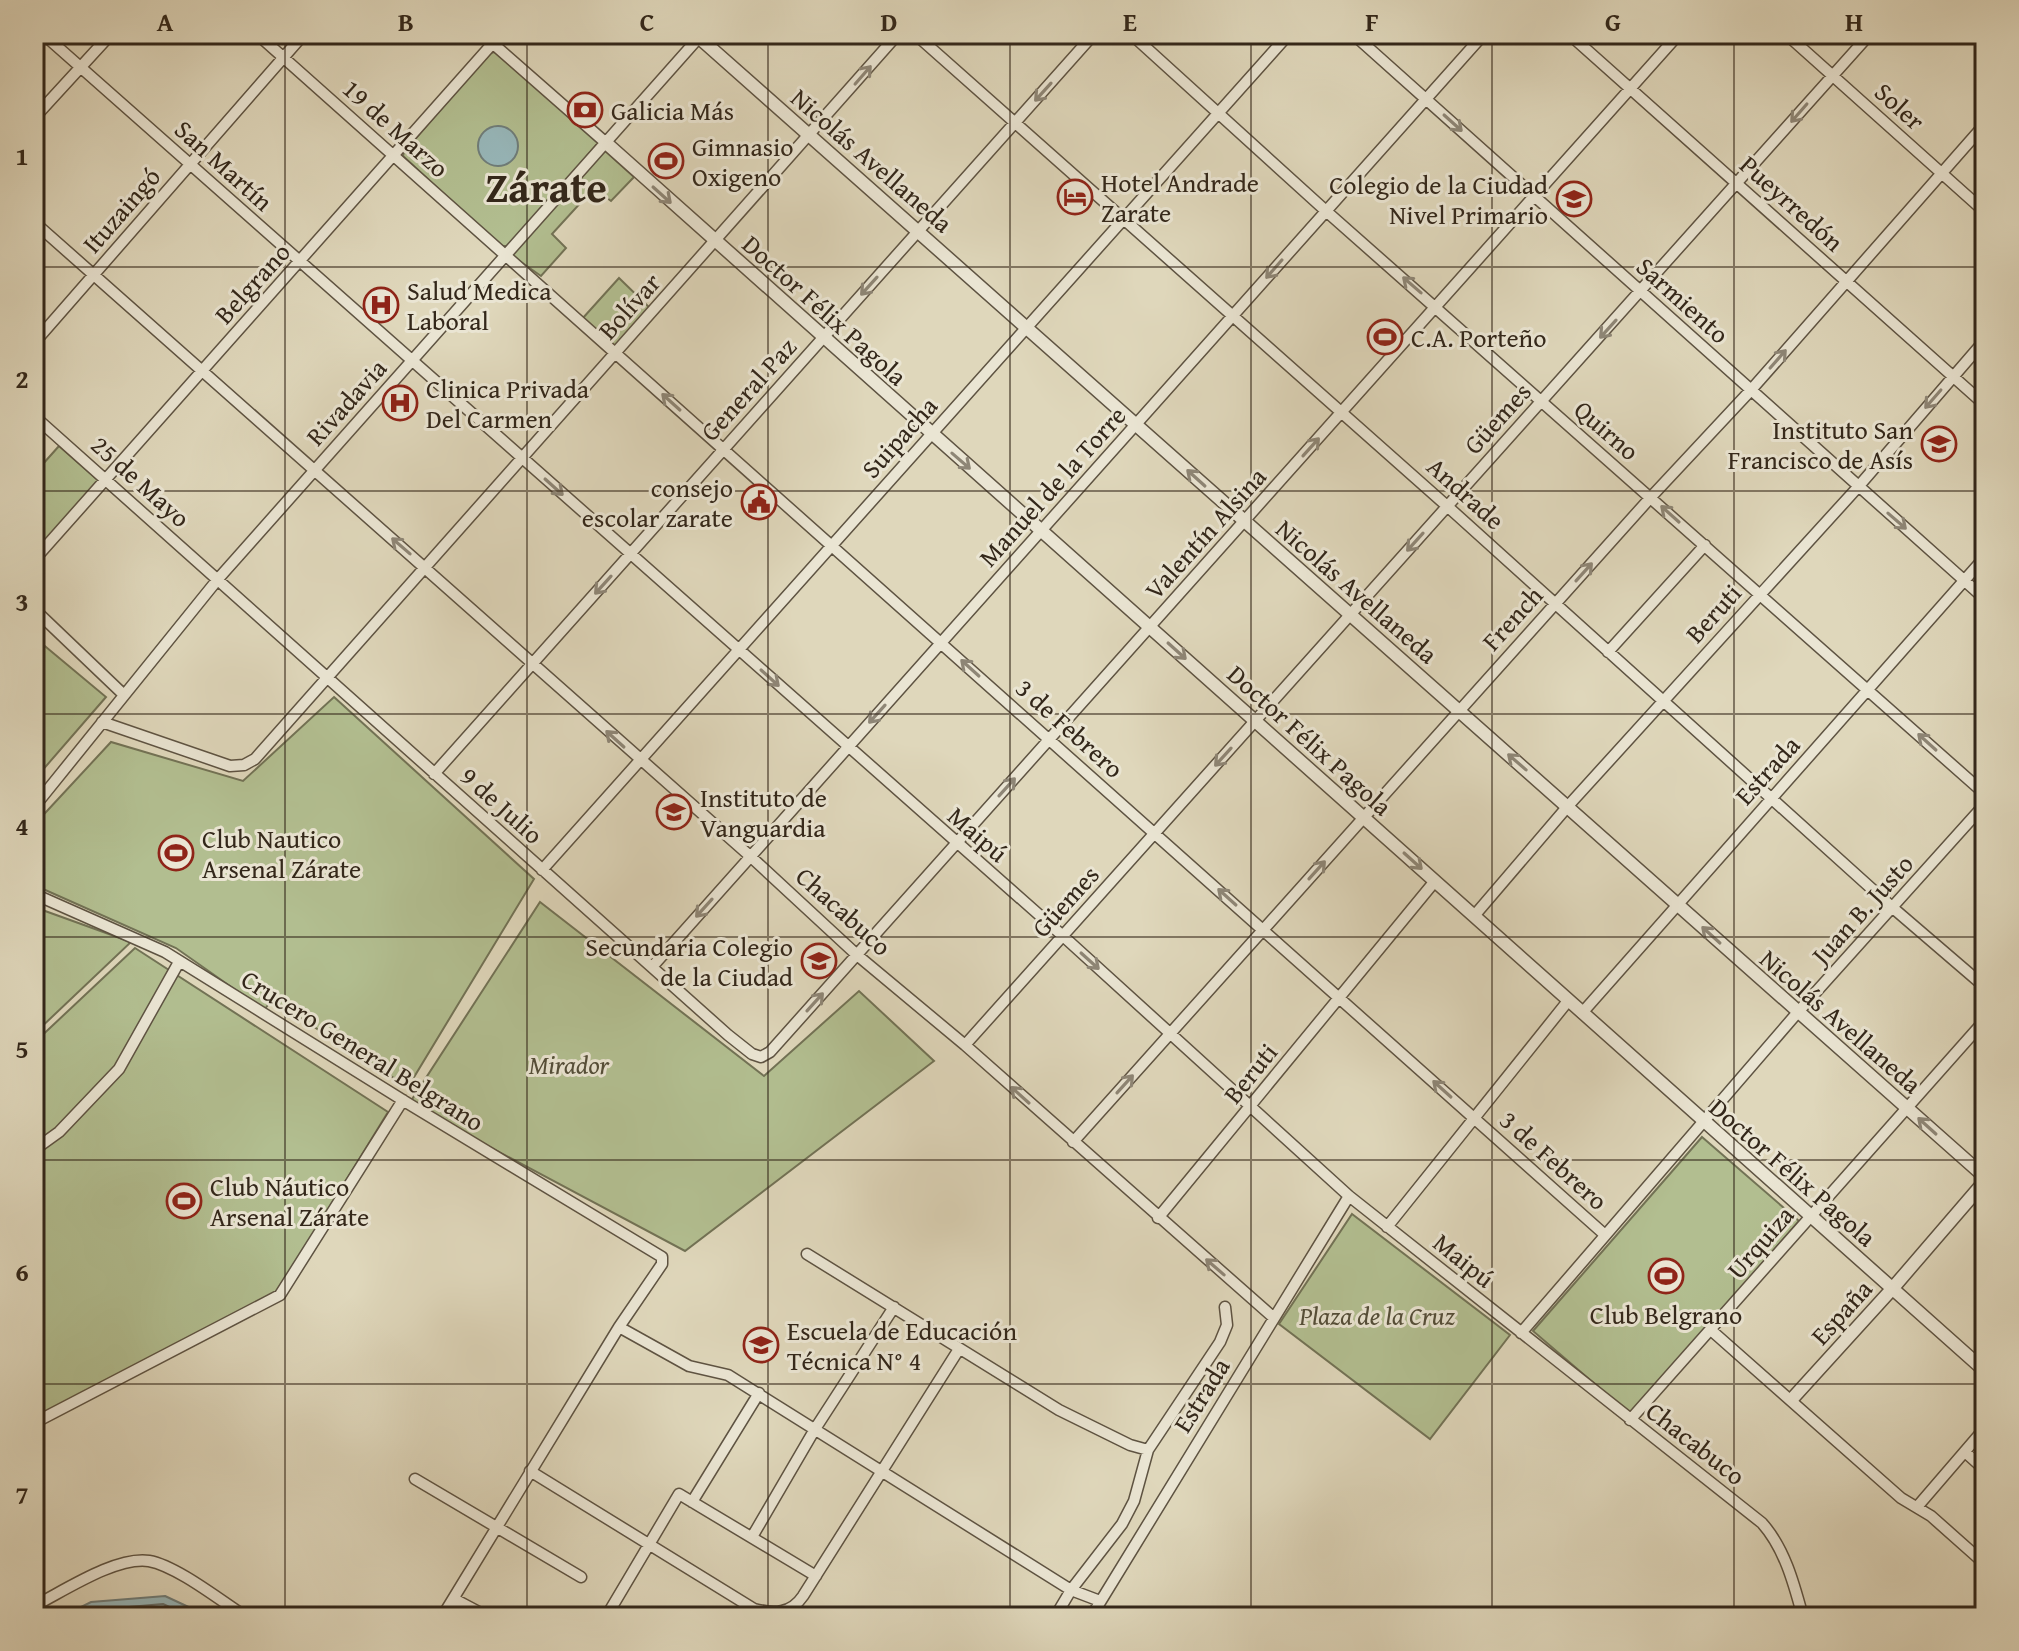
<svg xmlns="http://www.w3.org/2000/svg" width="2019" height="1651" font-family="'Gentium Book Plus',serif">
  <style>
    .green { fill: #b2be90; stroke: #727255; stroke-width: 2 }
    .water { fill: #97b7ba; stroke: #6f7d7a; stroke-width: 2 }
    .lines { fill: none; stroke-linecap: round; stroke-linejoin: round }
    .shore { stroke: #656f6a; stroke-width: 2 }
    .minor-casing { stroke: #5e5342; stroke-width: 13 }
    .tertiary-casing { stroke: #5e5342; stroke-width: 15 }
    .minor { stroke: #eae5d3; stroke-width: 10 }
    .tertiary { stroke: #eae5d3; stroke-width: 12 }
    .oneway { stroke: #8e8676 }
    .grid { fill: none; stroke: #33271a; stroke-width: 2; stroke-opacity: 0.55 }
    .labels { text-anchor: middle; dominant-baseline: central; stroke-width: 6; stroke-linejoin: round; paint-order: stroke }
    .street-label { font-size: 26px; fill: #33271a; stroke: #eae5d3 }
    .poi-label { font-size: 26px; fill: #33271a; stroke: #eae5d3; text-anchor: start }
    .park-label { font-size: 26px; font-style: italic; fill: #534d38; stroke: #eae5d3 }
    .town-label { font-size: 42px; font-weight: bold; fill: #33271a; stroke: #eae5d3 }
    .neatline { fill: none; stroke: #33271a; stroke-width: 3 }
    .grid-label { font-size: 26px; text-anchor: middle; font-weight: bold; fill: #33271a }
  </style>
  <rect width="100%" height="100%" fill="#dfd7bb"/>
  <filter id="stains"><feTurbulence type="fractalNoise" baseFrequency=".0025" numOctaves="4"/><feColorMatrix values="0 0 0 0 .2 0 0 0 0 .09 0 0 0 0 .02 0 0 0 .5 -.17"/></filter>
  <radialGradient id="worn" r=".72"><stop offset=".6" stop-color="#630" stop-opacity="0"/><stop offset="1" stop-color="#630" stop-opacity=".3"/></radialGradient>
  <path class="green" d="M494,52L499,53L597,140L598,143L510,246H500L403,156L404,152L488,54Z
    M603,149L634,177L611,201L594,188L552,234L566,248L541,276L511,255Z
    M619,278L652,310L615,350L582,319Z
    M59,446L99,481L44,544L34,536V474Z
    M34,637L106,697L34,780Z
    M334,697L534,879L408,1087L272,1000L264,1010L176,948L34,885V825L111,742L243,781Z
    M540,902L764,1076L859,991L934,1061L685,1251L409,1104Z
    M34,907L131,942L34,1034Z
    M135,948L388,1112L279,1290L34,1424V1043Z
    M1702,1137L1799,1221L1631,1415L1533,1331Z
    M1352,1214L1510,1335L1430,1439L1279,1324Z"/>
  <path class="water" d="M478 146a20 20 0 1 1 40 0a20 20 0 1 1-40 0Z
    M165,1596L210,1617H61L91,1602Z"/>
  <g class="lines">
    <path class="shore" d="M79,1617L94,1610L163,1604L191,1617"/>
    <g class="minor-casing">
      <path id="minor" d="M43,34L1063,936L1349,1196L1762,1523C1785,1549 1794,1584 1803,1617
        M257,34L1604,1234
        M482,34L605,142
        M915,34L1447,506L1893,908L1985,987
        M1131,34L1326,211L1985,794
        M1353,34L1985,599
        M1569,34L1985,405
        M1786,34L1985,212
        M34,118L111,34
        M34,222L750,856L857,955L965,1045L1274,1318
        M34,343L304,34
        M34,416L728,1035L752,1054L761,1057L770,1052L1679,34
        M34,560L501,34
        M34,609L123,694
        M1608,652L1705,545
        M102,722L230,766L244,765L255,759L898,34
        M434,774L1094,34
        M34,807L218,579L702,34
        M542,870L1289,34
        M34,894L165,952L409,1104L662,1257V1264L619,1327L442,1617
        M1474,916L1568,806L1858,487L1985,340
        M652,967L1484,34
        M1582,1013L1985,557
        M965,1045L1870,34
        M1073,1142L1651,497L1751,390L1985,124
        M34,1150L59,1132L119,1069L179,962
        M1158,1218L1435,881
        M1387,1227L1568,1001
        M807,1254L1059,1410L1130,1445L1148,1450
        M619,1327L689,1366L728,1375L1071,1590L1100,1601
        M1712,1331L1901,1498L1931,1516L1985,1564
        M1521,1333L1798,1012L1985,804
        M1630,1420L1985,1020
        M34,1423L280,1295L403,1100
        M1965,1452L1985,1470
        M530,1471L754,1609C774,1614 791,1614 803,1596L959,1349
        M415,1479L581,1577
        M692,1502L759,1393
        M1917,1507L1985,1428
        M752,1537L815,1429L894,1307
        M454,1599L488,1617
        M34,1606C64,1591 116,1556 149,1561C177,1566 221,1601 246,1617
        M606,1617L679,1494L816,1576
        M1055,1617L1071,1590L1122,1524L1134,1501L1148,1450L1220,1342L1227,1325L1225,1307
        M1091,1617L1349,1196"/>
    </g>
    <g class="tertiary-casing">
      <path id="tertiary" d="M695,34L1985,1177
        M605,142L1985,1371
        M1792,1399L1892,1289L1985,1181"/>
    </g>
    <use href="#minor" class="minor"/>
    <use href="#tertiary" class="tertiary"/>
  </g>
  <defs><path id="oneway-shaft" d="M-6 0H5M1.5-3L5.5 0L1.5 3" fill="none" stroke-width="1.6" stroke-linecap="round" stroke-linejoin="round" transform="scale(2)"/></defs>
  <g class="oneway">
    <use href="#oneway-shaft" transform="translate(863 75) rotate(-49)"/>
    <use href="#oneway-shaft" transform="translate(1043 92) rotate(132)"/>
    <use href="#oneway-shaft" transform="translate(1799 113) rotate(131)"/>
    <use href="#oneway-shaft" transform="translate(1453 123) rotate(42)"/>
    <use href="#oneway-shaft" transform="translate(662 195) rotate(42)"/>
    <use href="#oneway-shaft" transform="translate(1274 269) rotate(131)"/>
    <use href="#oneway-shaft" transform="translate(1412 285) rotate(-139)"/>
    <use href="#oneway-shaft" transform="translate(869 286) rotate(132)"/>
    <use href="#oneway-shaft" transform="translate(1608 329) rotate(132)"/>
    <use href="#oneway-shaft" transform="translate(1778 359) rotate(-49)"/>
    <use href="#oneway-shaft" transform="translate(1933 399) rotate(131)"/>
    <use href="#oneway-shaft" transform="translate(671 402) rotate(-138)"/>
    <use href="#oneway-shaft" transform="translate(1311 447) rotate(-48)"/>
    <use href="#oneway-shaft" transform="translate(961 461) rotate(41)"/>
    <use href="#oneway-shaft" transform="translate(1196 478) rotate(-138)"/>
    <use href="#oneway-shaft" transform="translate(554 487) rotate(42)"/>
    <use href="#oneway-shaft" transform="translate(1670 514) rotate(-138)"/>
    <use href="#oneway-shaft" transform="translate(1897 521) rotate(41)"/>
    <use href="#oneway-shaft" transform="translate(1415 542) rotate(132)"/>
    <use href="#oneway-shaft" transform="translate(401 546) rotate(-139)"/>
    <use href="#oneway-shaft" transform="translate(1584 572) rotate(-48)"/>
    <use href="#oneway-shaft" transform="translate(603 585) rotate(132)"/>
    <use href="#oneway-shaft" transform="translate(1177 651) rotate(42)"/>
    <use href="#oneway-shaft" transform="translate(970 668) rotate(-138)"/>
    <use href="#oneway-shaft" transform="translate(770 678) rotate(42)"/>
    <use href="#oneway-shaft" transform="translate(877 714) rotate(132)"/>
    <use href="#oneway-shaft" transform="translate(615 739) rotate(-138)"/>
    <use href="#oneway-shaft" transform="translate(1927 742) rotate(-138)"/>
    <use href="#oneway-shaft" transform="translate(1223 757) rotate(132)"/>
    <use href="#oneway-shaft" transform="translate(1517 762) rotate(-139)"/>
    <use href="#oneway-shaft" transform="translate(1007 787) rotate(-48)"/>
    <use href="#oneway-shaft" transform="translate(1413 861) rotate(42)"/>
    <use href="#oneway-shaft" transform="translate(1317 870) rotate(-48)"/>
    <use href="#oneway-shaft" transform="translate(1227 897) rotate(-138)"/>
    <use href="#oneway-shaft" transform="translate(704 908) rotate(132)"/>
    <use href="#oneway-shaft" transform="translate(1711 935) rotate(-138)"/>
    <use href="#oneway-shaft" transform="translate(1090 961) rotate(42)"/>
    <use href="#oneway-shaft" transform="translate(815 1002) rotate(-48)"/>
    <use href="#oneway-shaft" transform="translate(1125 1084) rotate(-48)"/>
    <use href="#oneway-shaft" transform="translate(1442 1089) rotate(-138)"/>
    <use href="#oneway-shaft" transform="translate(1020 1095) rotate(-138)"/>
    <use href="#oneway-shaft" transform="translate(1927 1126) rotate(-138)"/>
    <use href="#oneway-shaft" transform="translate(1215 1267) rotate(-139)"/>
  </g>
  <path class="grid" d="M285,34V1617M527,34V1617M768,34V1617M1010,34V1617M1251,34V1617M1492,34V1617M1734,34V1617M34,267H1985M34,491H1985M34,714H1985M34,937H1985M34,1160H1985M34,1384H1985"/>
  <defs>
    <g id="bank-ring" transform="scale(1.8)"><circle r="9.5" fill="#eae5d3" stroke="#8f2418" stroke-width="1.5"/><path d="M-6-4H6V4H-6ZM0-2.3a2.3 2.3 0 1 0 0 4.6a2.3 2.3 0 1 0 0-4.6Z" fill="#8f2418"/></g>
    <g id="stadium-ring" transform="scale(1.8)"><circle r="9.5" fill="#eae5d3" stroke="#8f2418" stroke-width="1.5"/><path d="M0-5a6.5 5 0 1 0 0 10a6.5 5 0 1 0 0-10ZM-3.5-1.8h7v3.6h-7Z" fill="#8f2418"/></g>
    <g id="hotel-ring" transform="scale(1.8)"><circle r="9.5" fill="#eae5d3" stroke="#8f2418" stroke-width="1.5"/><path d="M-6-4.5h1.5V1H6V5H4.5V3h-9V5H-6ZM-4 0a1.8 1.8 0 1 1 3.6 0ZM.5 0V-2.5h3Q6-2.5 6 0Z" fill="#8f2418"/></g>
    <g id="school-ring" transform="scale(1.8)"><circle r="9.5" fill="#eae5d3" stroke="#8f2418" stroke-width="1.5"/><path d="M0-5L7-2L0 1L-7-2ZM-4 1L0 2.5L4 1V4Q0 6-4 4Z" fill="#8f2418"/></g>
    <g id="hospital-ring" transform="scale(1.8)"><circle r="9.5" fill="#eae5d3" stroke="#8f2418" stroke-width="1.5"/><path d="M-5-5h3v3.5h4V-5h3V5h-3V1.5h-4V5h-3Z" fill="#8f2418"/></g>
    <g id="civic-ring" transform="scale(1.8)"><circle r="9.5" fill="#eae5d3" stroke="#8f2418" stroke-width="1.5"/><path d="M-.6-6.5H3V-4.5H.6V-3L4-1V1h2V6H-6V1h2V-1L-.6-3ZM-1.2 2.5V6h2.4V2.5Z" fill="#8f2418"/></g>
    <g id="university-ring" transform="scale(1.8)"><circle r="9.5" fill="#eae5d3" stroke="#8f2418" stroke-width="1.5"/><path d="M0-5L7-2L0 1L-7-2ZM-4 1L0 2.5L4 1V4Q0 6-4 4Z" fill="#8f2418"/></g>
  </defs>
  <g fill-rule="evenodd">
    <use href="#bank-ring" x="585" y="110"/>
    <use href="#stadium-ring" x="666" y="161"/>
    <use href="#hotel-ring" x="1075" y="197"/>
    <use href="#school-ring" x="1574" y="199"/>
    <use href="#hospital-ring" x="381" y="305"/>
    <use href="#stadium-ring" x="1385" y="337"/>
    <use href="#hospital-ring" x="400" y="403"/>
    <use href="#school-ring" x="1939" y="444"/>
    <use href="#civic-ring" x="759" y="502"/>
    <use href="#university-ring" x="674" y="812"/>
    <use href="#stadium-ring" x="176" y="853"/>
    <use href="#school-ring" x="819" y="961"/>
    <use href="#stadium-ring" x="184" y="1201"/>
    <use href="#stadium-ring" x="1666" y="1276"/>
    <use href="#school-ring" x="761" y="1345"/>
  </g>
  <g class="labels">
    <g class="street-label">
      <text transform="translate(1900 106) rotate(42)">Soler</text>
      <text transform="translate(396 128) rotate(42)">19 de Marzo</text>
      <text transform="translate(872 160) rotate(41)">Nicolás Avellaneda</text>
      <text transform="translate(224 165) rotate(42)">San Martín</text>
      <text transform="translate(1792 203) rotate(42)">Pueyrredón</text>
      <text transform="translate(121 210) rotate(-49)">Ituzaingó</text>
      <text transform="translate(252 283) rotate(-48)">Belgrano</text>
      <text transform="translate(1683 300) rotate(42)">Sarmiento</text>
      <text transform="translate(629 306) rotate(-48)">Bolívar</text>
      <text transform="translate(825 310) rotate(42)">Doctor Félix Pagola</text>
      <text transform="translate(748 389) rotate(-48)">General Paz</text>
      <text transform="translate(346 402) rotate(-48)">Rivadavia</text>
      <text transform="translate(1497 418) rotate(-48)">Güemes</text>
      <text transform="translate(1607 430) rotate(41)">Quirno</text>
      <text transform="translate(899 437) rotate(-48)">Suipacha</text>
      <text transform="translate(141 481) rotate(42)">25 de Mayo</text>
      <text transform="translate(1052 486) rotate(-48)">Manuel de la Torre</text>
      <text transform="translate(1466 493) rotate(42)">Andrade</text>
      <text transform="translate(1205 533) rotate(-48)">Valentín Alsina</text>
      <text transform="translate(1357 591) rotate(41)">Nicolás Avellaneda</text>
      <text transform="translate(1713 613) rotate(-48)">Beruti</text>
      <text transform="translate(1512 618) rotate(-48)">French</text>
      <text transform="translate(1070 728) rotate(42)">3 de Febrero</text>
      <text transform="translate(1310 740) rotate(42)">Doctor Félix Pagola</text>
      <text transform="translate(1767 770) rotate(-48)">Estrada</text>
      <text transform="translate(502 805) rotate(42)">9 de Julio</text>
      <text transform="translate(978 834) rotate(41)">Maipú</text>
      <text transform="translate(1065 901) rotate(-48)">Güemes</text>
      <text transform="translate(1862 909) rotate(-48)">Juan B. Justo</text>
      <text transform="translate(844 911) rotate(42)">Chacabuco</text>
      <text transform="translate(1841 1021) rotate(41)">Nicolás Avellaneda</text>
      <text transform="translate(363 1050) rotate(32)">Crucero General Belgrano</text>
      <text transform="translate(1250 1073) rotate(-51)">Beruti</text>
      <text transform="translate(1554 1160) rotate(42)">3 de Febrero</text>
      <text transform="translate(1793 1172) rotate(41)">Doctor Félix Pagola</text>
      <text transform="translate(1760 1242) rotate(-49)">Urquiza</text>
      <text transform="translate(1464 1260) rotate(39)">Maipú</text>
      <text transform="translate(1841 1312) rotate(-48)">España</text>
      <text transform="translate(1201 1395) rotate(-58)">Estrada</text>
      <text transform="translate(1696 1443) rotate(38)">Chacabuco</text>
    </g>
    <g class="poi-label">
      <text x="611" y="110">Galicia Más</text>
      <text x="692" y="146">Gimnasio<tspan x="692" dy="30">Oxigeno</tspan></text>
      <text x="1101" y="182">Hotel Andrade<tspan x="1101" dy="30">Zarate</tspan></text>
      <text x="1548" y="184" text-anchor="end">Colegio de la Ciudad<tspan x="1548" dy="30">Nivel Primario</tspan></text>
      <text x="407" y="290">Salud Medica<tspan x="407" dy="30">Laboral</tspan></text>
      <text x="1411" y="337">C.A. Porteño</text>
      <text x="426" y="388">Clinica Privada<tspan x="426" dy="30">Del Carmen</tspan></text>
      <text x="1913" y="429" text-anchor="end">Instituto San<tspan x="1913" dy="30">Francisco de Asís</tspan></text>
      <text x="733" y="487" text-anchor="end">consejo<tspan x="733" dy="30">escolar zarate</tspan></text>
      <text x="700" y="797">Instituto de<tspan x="700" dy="30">Vanguardia</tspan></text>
      <text x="202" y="838">Club Nautico<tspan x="202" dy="30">Arsenal Zárate</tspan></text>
      <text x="793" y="946" text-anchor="end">Secundaria Colegio<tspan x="793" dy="30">de la Ciudad</tspan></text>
      <text x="210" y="1186">Club Náutico<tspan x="210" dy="30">Arsenal Zárate</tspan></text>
      <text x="1666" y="1314" text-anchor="middle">Club Belgrano</text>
      <text x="787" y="1330">Escuela de Educación<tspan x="787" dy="30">Técnica N° 4</tspan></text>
    </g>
    <g class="park-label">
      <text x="569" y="1064">Mirador</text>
      <text x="1377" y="1315">Plaza de la Cruz</text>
    </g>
    <g class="town-label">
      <text x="546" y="186">Zárate</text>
    </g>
  </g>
  <rect width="2019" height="1651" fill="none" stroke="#dfd7bb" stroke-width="88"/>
  <rect x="44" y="44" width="1931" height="1563" class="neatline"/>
  <g class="grid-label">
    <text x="165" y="31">A</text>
    <text x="406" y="31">B</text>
    <text x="647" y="31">C</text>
    <text x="889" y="31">D</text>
    <text x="1130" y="31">E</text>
    <text x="1372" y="31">F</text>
    <text x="1613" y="31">G</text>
    <text x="1854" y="31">H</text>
    <text x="22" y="165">1</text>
    <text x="22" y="388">2</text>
    <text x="22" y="611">3</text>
    <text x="22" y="835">4</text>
    <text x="22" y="1058">5</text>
    <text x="22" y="1281">6</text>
    <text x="22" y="1504">7</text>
  </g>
  <rect width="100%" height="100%" filter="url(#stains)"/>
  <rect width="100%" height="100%" fill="url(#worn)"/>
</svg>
